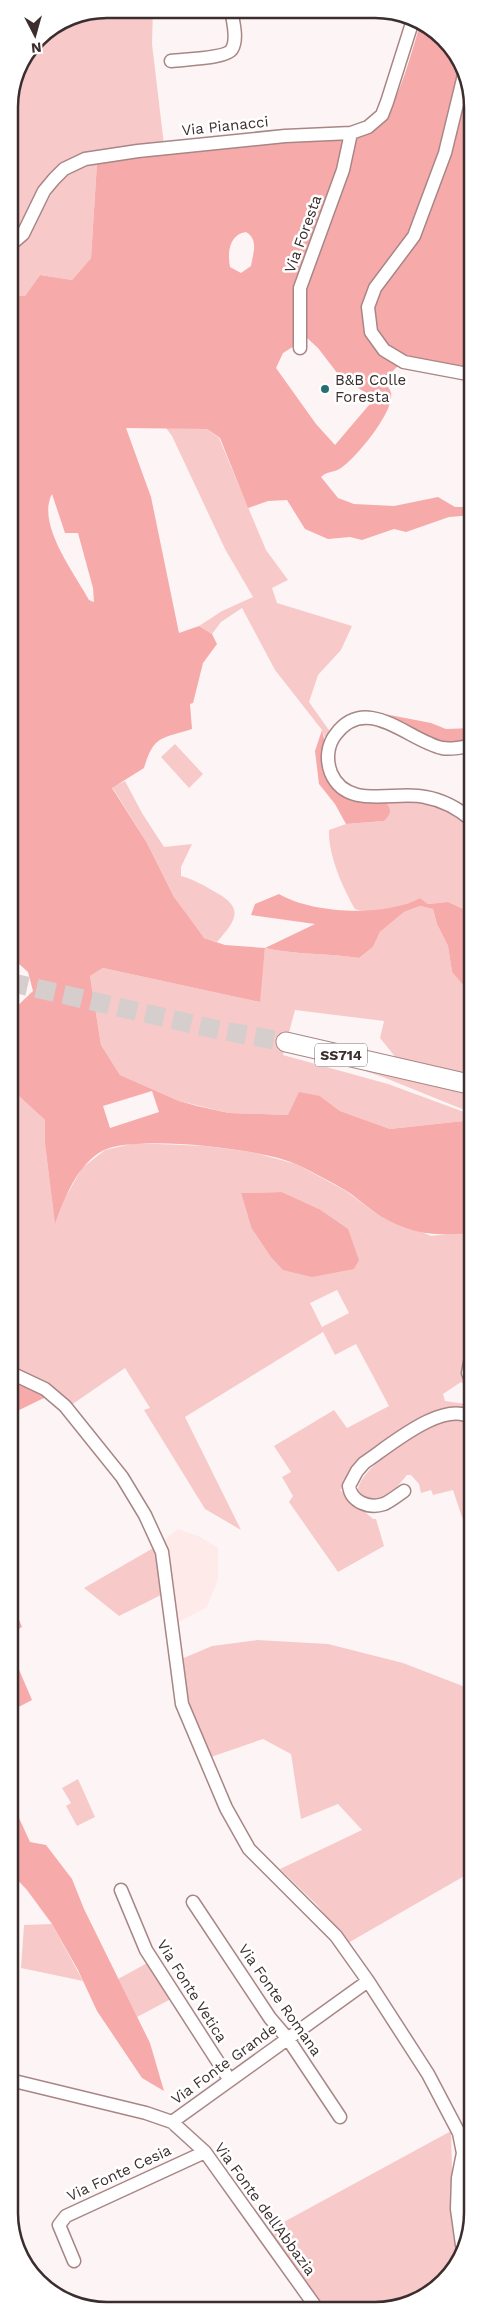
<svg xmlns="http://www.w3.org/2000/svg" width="482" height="2320" font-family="'Work Sans',sans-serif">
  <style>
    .built { fill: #fdeae9 }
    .green { fill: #f7cac9; fill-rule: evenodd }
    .forest { fill: #f6aaa9; fill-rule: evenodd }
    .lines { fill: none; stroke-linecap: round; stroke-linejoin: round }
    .highway-tunnel { stroke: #d6cdcd; stroke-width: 19; stroke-dasharray: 19 9; stroke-linecap: butt }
    .minor-casing { stroke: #a98686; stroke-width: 15 }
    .highway-casing { stroke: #a98686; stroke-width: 21 }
    .minor { stroke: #fff; stroke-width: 12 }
    .highway { stroke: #fff; stroke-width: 19 }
    .poi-dot { fill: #246f74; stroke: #fff; stroke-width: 2 }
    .labels { text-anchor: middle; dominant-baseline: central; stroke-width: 5; stroke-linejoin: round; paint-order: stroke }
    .shield { fill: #fff; stroke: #766d6d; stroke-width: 1 }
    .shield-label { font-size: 14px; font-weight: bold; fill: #3c2e2e }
    .street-label { font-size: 15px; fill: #3c2e2e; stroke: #fff }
    .poi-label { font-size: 15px; fill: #3c2e2e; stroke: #fff; text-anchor: start }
    .rim { fill: none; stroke: #3c2e2e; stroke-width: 2.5 }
  </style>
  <rect width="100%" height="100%" fill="#fdf5f5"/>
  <path class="built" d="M178,1529L200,1537L218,1548V1579L207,1607L175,1624L161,1543Z"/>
  <path class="green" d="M107,9H153L152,44L164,145L70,160L20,231L9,242V101L16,69L38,37L70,16Z
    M97,163L91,258L72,280L40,275L25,296H14L9,305V248C16,243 25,237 30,230C55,195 49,177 97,163Z
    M166,428L207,429L219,438L266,550L288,580L272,588L277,603L352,626L341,650L318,675L309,702L331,733L327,744L322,730L275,670L242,608L221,622L212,634L199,626L222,611L253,597L225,549L172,436Z
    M175,744L203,774L189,788L161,757Z
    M125,781L142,813L164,847L192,844L181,867V876C195,880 205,886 217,893C246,909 234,922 217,942L204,938L192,923L174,897L147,843L112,787Z
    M412,801C436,803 453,813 473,825V897L467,910L448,902L428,904L420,898C403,908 374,915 355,909C343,888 328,855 329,830L346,824L384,821L386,802Z
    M420,906L433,909L437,924L448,946L452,972L473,997V1077L397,1059L380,1038L384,1021L295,1010L283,1055L388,1084L467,1113V1111L383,1077L347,1065L473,1092V1120L390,1129L340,1111L320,1096L288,1115L229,1113L179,1101L120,1075L101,1045L90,976L103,968L259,1002L265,948C296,955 328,953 359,958L373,947L380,932L404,912Z
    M9,1087L45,1120V1144L55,1223L65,1198L82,1168L105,1150L135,1143L206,1146L251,1152L296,1164L346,1191L374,1212L431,1236L473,1231V1391L461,1382L443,1394L445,1401L473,1405V1411L458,1407L435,1413L340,1490L373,1519H376L384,1546L338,1572L289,1502L293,1496L282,1477L291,1472L274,1446L334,1410L347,1428L389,1406L356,1344L335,1355L323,1332L185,1417L241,1530L205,1509L144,1410L150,1408L125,1368L64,1410L38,1392L9,1380ZM282,1192L319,1209L251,1227L241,1193ZM337,1290L349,1313L322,1327L310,1303Z
    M457,1417L473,1423V1517L463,1520L453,1490L433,1495L431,1490L421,1493L419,1484L411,1475H407L387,1499L381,1502L361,1497L358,1490C361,1467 414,1435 434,1423C441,1420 449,1419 457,1417Z
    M155,1547L165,1593L119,1616L84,1588Z
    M257,1640L328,1644L403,1663L473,1690V1871L348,1943L316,1904L280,1869L362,1830L338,1804L301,1819L291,1754L263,1739L208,1758L185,1703L179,1660L212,1646Z
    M78,1779L95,1817L77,1826L66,1806L71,1803L62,1788Z
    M52,1924L83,1981L21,1968L24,1925Z
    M149,1962L171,1999L137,2017L118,1979Z
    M451,2131L453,2210L461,2249L449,2278L419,2301L388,2310H311L258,2236Z"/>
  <path class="forest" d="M420,25L449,42L472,94L473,373L402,359L398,366L381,382C386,385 390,388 391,393C395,411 356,458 341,468C334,473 329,470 321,477L338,498L354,504L394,506L438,497L455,507H473V515L449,517L406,532L394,529L362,540L350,537L328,539L305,529L287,500L268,501L248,508L220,438L207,429L126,428L151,497L179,633L199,626L212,634L217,644L203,663L193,703L190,704L192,729C161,739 154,735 144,768L112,788L147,843L174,897L204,938L225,945L265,948L315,924L251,915L255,904L279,894C312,914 387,917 420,898L428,904L448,902L473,913V997L452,972L448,946L437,924L433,909L420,906L404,912L380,932L373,947L359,958C328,953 296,955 265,948L260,1002L103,968L90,976L101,1045L120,1075L179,1101L197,1106L229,1113L288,1115L299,1092L320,1096L340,1111L390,1129L473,1120V1231C466,1234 458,1234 450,1234C422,1236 396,1227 373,1211C363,1204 355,1196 345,1190C330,1181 314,1173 298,1165C266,1149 137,1134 104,1150C77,1164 65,1197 55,1224L45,1144V1120L9,1087V1014L33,991L28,972L9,955V305L14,296H25L40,275L72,280L91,258L97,163C160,152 224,145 287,141C311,139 353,144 373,131C395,118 412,50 420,25ZM246,232C259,240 253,253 251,266L241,273L230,267C227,252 230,234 246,232ZM307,338L318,348L341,378L375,398L335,445L316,424L276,368L283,353ZM52,494L65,533H78L93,588L94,602L89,600C75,574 36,524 52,494ZM152,1091L159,1112L110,1128L103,1106Z
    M374,712L431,723L446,729L473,728V743L451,747L386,720L362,713Z
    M322,730L335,786L386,802C392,811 391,813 384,821L346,824L335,804L319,784L315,751Z
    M282,1192L319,1209L348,1229L359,1260L354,1269L312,1277L283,1270L271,1257L251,1227L241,1193Z
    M9,1380L46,1397L9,1415Z
    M9,1595L22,1627L9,1635Z
    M9,1660L17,1665L32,1700L9,1712Z
    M9,1796L30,1842L46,1845L72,1879L84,1909L150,2043L164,2091L142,2078L97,2011L78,1970L52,1924L27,1890L9,1871Z"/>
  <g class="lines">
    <path class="highway-tunnel" d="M9,982L219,1030L286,1042"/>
    <g class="minor-casing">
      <path id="minor" d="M171,61C183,59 226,59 232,49C238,39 233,21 231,10
        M464,75L445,153L414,236L375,288L368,307L371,332L384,350L404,362L473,375
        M9,246L23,234L44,191L54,179L64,169L85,159L138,151L285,136L351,133L368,127L382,115L387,102L413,20
        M300,348V288L343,170L351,133
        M473,745C463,747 453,750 442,748C409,741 367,693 336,734C327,745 326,760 331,773C347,811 396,790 425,797C443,800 459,809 473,821
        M473,1361L470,1362L468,1373L473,1384
        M9,1372L45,1389L65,1406L122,1477L145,1515L162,1552L182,1704L226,1808L249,1849L336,1936L368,1981L428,2074L459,2133L463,2153L458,2178L457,2209L462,2245
        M404,1491C398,1495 391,1501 384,1504C369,1509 351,1502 349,1486L357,1471L364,1463C387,1448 445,1397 473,1419
        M121,1890L146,1950L229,2079
        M193,1902L270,2018L288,2039L340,2117
        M10,2080L146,2113L172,2122L205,2152L318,2310
        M172,2122L368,1981
        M74,2261L59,2225L66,2216L205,2152"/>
    </g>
    <g class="highway-casing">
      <path id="highway" d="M286,1042L473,1085"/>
    </g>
    <use href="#minor" class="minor"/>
    <use href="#highway" class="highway"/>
  </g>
  <circle class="poi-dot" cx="325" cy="389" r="5"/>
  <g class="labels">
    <rect class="shield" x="315" y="1043.5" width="52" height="23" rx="4"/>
    <g class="shield-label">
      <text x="341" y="1055">SS714</text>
    </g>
    <g class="street-label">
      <text transform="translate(225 126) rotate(-6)">Via Pianacci</text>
      <text transform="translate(303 234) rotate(-70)">Via Foresta</text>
      <text transform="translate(192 1991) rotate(58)">Via Fonte Vetica</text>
      <text transform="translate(280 2000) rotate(55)">Via Fonte Romana</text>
      <text transform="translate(224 2064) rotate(-36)">Via Fonte Grande</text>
      <text transform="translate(119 2173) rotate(-25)">Via Fonte Cesia</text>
      <text transform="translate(265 2209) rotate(54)">Via Fonte dell'Abbazia</text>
    </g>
    <g class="poi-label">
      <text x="335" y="380">B&amp;B Colle<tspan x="335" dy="17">Foresta</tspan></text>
    </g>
  </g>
  <path d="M0 0H482V2320H0ZM107 18H375A89 89 0 0 1 464 107V2213A89 89 0 0 1 375 2302H107A89 89 0 0 1 18 2213V107A89 89 0 0 1 107 18Z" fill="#fff" fill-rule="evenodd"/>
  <path class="rim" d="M107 18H375A89 89 0 0 1 464 107V2213A89 89 0 0 1 375 2302H107A89 89 0 0 1 18 2213V107A89 89 0 0 1 107 18Z"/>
  <g transform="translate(35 35) rotate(174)" stroke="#ffffff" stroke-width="4" paint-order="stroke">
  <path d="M0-4L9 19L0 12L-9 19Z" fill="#3c2e2e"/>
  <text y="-8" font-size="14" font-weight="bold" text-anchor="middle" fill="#3c2e2e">N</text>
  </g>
</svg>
